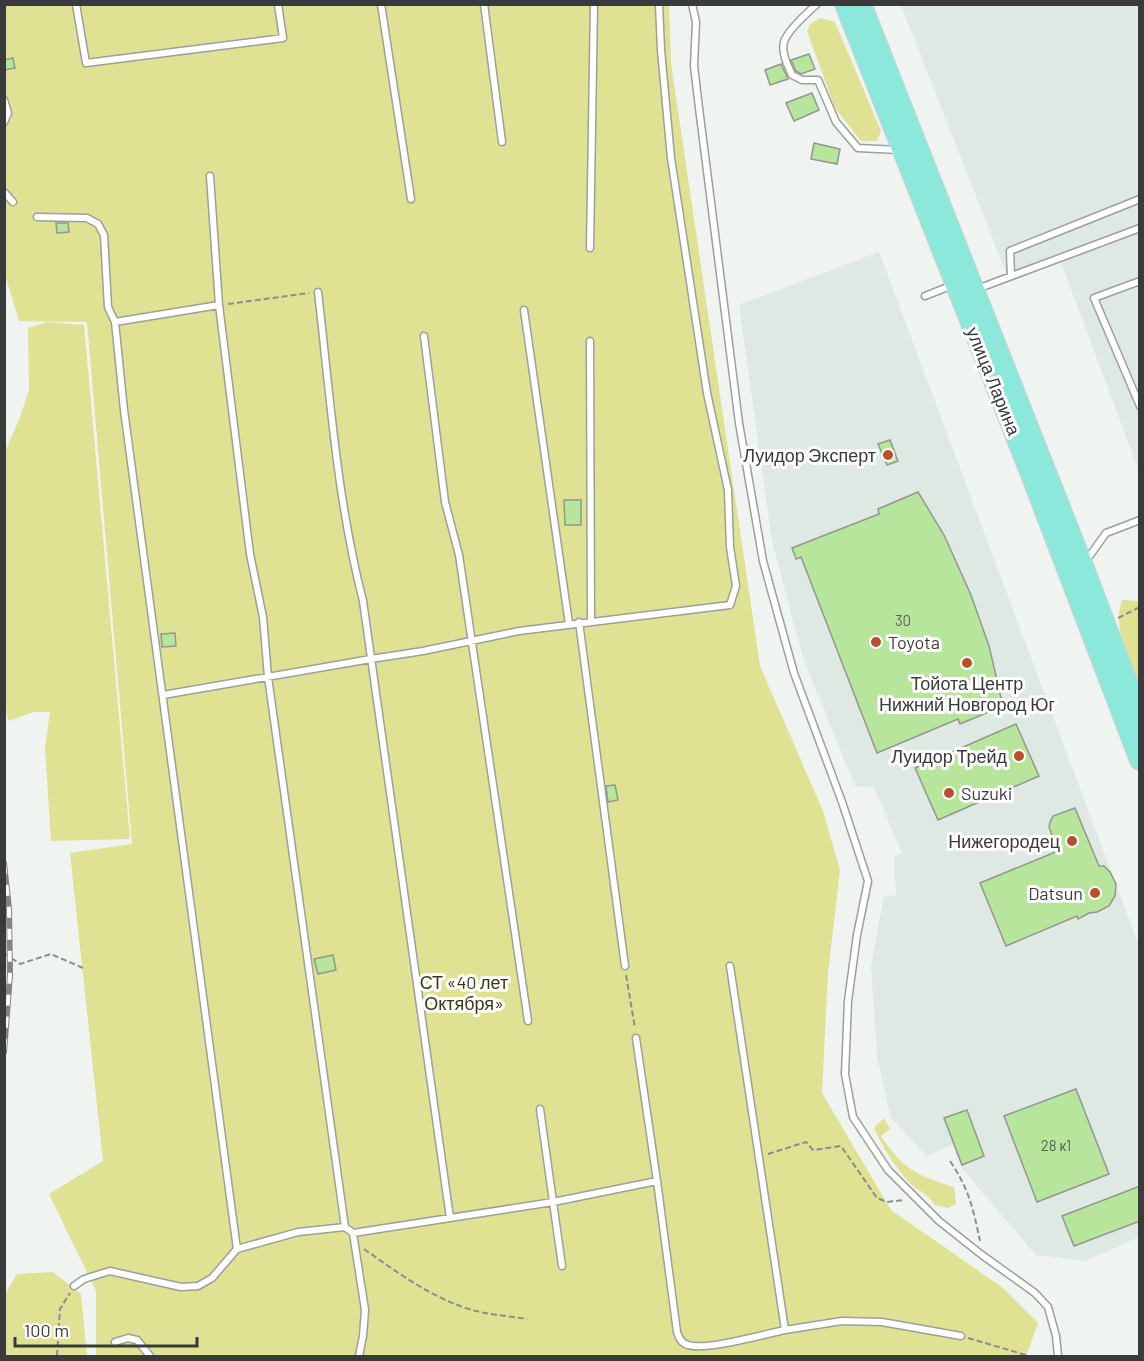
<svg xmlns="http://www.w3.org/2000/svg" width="1144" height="1361" font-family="Barlow,sans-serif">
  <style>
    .built { fill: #dde9e2 }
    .green { fill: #dee292 }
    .building { fill: #b7e59c; stroke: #939691; stroke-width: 1.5 }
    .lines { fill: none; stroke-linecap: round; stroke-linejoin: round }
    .service-casing { stroke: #9ba09c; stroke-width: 9 }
    .primary-casing { stroke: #cfd0d0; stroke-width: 22 }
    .path { stroke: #8b8e8d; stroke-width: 2; stroke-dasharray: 6 3; stroke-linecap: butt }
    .service { stroke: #fff; stroke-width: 6 }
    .primary { stroke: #8ce8db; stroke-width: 20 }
    .rail-casing { stroke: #818482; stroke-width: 6 }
    .rail { stroke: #fff; stroke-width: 4; stroke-dasharray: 11; stroke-linecap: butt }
    .poi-dot { fill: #b8502b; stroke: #fff; stroke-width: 2 }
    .labels { text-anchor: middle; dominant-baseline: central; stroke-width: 6; stroke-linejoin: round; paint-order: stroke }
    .number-label { font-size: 15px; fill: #586652 }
    .street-label { font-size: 18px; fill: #393b3a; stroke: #fff }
    .poi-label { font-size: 18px; fill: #393b3a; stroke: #fff; text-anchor: end }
    .park-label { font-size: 18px; fill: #383914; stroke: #fff }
  </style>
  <rect width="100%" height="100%" fill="#eff4f1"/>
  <path class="built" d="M901,5H1139V471L1059,257L1009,280Z
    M879,252L1139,946V1237L1085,1261L1036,1255L961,1167L952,1145L927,1156L891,1118L877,1056L871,966L884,896L896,895L894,857L902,853L874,787L855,786L803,658L772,541L739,305Z"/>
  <path class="green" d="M4,5H669L671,63L760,666L823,811L840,870L828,973L822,1093L891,1210L1003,1288L1038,1323L1026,1356H96V1291L49,1194L103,1161L70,853L132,844L87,322L19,321L5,275Z
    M820,18L835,22L881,131L877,141H861L835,108L807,31L810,24Z
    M47,322L84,325L130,839L51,841L45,747L50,712H34L8,721L4,693L5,451L19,420L29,390L28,328Z
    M1122,600L1139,601V686C1129,659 1112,629 1122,600Z
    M884,1118L890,1129L881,1136C904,1170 916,1175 954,1187L956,1204L948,1208L935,1205C928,1194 916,1190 907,1180C894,1165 882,1146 874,1128Z
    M53,1272L81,1294L87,1356H5V1294L17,1274Z"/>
  <path class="building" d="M809,54L815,69L801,74L796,71L791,60Z
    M13,58L15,68L4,70V60Z
    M781,64L788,79L770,85L765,70Z
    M812,93L819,110L794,121L786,103Z
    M814,143L840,149L837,164L811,159Z
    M56,223H68L69,232L57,233Z
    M890,440L898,461L887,465L878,444Z
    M918,492L944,535L971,595L989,646L1003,706L960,724L958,719L877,753L801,557L796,559L792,548L879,514L878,509Z
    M564,500H581V525H565Z
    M175,633L176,646L162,647L161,634Z
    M1016,724L1039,776L938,820L915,768Z
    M615,785L618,800L608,802L606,786Z
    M1075,808L1099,866H1104L1110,872L1116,884L1115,896L1109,906L1097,912L1089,913L1078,919L1077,916L1006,946L980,883L1058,851L1049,827L1050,822L1053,816Z
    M333,955L336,970L318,974L314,959Z
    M1076,1089L1109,1174L1037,1202L1004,1116Z
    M967,1110L984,1156L962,1165L944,1118Z
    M1140,1186V1221L1074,1246L1062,1216Z"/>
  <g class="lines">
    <g class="service-casing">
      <path id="service" d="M76,4L86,63L283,38L278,4
        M381,4L411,199
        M484,4L502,142
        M692,4L696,22L694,66L699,108L739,423L763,561L794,673L842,802L868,881L857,935L848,1001L845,1074L853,1117L888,1170L939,1221L982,1255L1035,1293L1048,1307L1056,1336L1058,1356
        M817,4C808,12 787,31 784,42C781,53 788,66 792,75L802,80H818L836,122L858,148L899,150
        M4,100L8,113L4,122
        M210,176L219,305L250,554L263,617L268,677L345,1227
        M4,192L13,202
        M37,217L87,218L98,224L104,235L108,307L115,322L124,410L237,1249
        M590,248L594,4
        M1011,276L1010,251L1140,199
        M1140,281L1094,298L1140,406
        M977,289L1140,228
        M318,292C330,395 337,500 363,601L450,1218
        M925,296L953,285
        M524,310L569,624
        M115,322L219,305
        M424,336L445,502L459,555L528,1021
        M590,341L591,621
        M1086,561L1106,533L1140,520
        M579,622L625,966
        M163,695L371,659L423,651L519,631L730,605L736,586L730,547L728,490L707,393L671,158L661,50L659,4
        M636,1038L657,1181L677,1332C679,1338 681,1343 688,1345C705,1351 765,1334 785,1330L730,966
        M540,1109L562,1266
        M353,1233L365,1310L363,1336L359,1356
        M74,1286L84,1279L110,1271L181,1287L198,1286L212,1278L237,1249L298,1232L345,1227L353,1233L553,1202L657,1181
        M785,1330L842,1321L882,1322L961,1336
        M115,1342L128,1338L137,1340L150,1356"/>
    </g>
    <g class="primary-casing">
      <path id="primary" d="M845,4L1032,477L1140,760
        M861,4L1083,566L1140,716"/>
    </g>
    <path class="path" d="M228,304L309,293
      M1118,618L1140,607
      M4,953L20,964L51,954L83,968
      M626,975L635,1028
      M768,1154L806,1142L813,1150L841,1146L877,1198L887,1202L905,1200
      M950,1161C969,1189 973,1208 980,1241
      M364,1249C398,1273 432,1298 472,1310C490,1315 509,1316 527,1319
      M968,1338L1026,1355
      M57,1356L60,1309L70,1293"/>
    <use href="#service" class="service"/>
    <use href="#primary" class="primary"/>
    <g class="rail-casing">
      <path id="rail" d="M4,863L9,909L10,975L4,1052"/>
    </g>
    <use href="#rail" class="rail"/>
  </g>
  <g class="poi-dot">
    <circle cx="888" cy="455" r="6"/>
    <circle cx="876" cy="642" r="6"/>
    <circle cx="967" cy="663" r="6"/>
    <circle cx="1019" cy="756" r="6"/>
    <circle cx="949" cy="793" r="6"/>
    <circle cx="1072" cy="841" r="6"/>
    <circle cx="1095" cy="893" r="6"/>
  </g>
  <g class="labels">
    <g class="number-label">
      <text x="903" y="620">30</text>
      <text x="1056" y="1145">28 к1</text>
    </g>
    <g class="street-label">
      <text transform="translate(994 381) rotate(68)">улица Ларина</text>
    </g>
    <g class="poi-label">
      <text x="876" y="455">Луидор Эксперт</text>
      <text x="888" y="642" text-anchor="start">Toyota</text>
      <text x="967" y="683" text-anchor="middle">Тойота Центр<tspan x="967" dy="21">Нижний Новгород Юг</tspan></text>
      <text x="1007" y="756">Луидор Трейд</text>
      <text x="961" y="793" text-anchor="start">Suzuki</text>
      <text x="1060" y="841">Нижегородец</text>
      <text x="1083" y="893">Datsun</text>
    </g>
    <g class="park-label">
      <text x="464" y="982">СТ «40 лет<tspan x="464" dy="21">Октября»</tspan></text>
    </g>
  </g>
  <rect width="1144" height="1361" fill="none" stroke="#393b3a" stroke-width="12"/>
  <path d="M15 1337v9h182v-9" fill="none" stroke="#393b3a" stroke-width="3"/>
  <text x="24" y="1337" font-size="18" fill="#393b3a" stroke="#ffffff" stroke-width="4.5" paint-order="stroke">100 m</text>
</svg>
